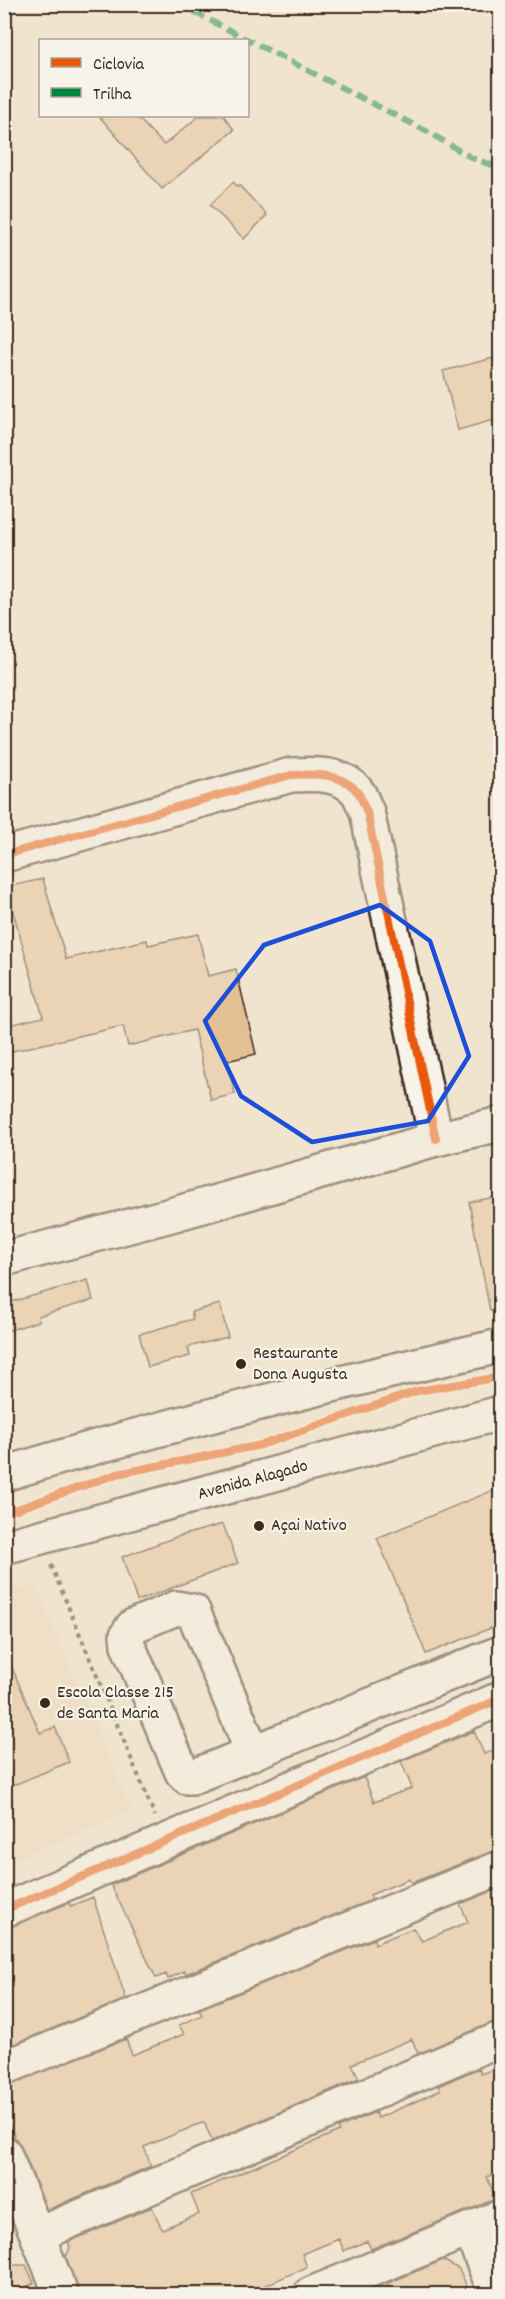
<svg xmlns="http://www.w3.org/2000/svg" width="505" height="2299" font-family="Dekko,sans-serif">
  <style>
    .built { fill: #edd9bd }
    .building { fill: #e3c094; stroke: #3b2a1e; stroke-width: 1.5 }
    .lines { fill: none; stroke-linecap: round; stroke-linejoin: round }
    .minor-casing { stroke: #3b2a1e; stroke-width: 38 }
    .major-casing { stroke: #3b2a1e; stroke-width: 38 }
    .path { stroke: #3b2a1e; stroke-width: 4; stroke-dasharray: 4.5 4.5; stroke-linecap: butt }
    .minor { stroke: #f7f3e8; stroke-width: 33 }
    .major { stroke: #f7f3e8; stroke-width: 33 }
    .quiet { stroke: #00873e; stroke-width: 6; stroke-dasharray: 12 6; stroke-linecap: butt }
    .cycleway-casing { stroke: #f7f3e8; stroke-width: 11 }
    .cycleway { stroke: #e8590c; stroke-width: 8 }
    .marked { fill: none; stroke: #1d4ed8; stroke-width: 4.5; stroke-linejoin: round }
    .poi-dot { fill: #3b2a1e; stroke: #f7f3e8; stroke-width: 2 }
    .labels { text-anchor: middle; dominant-baseline: central; stroke-width: 4.5; stroke-linejoin: round; paint-order: stroke }
    .poi-label { font-size: 18px; fill: #3b2a1e; stroke: #f7f3e8; text-anchor: start }
    .street-label { font-size: 18px; fill: #3b2a1e; stroke: #f7f3e8 }
  </style>
  <rect width="100%" height="100%" fill="#f1e4cf"/>
  <filter id="ink" filterUnits="userSpaceOnUse"><feTurbulence type="fractalNoise" baseFrequency=".0167" numOctaves="2"/><feDisplacementMap in="SourceGraphic" scale="12" xChannelSelector="R" yChannelSelector="G"/><feConvolveMatrix kernelMatrix="1 2 1 2 8 2 1 2 1" color-interpolation-filters="sRGB"/></filter>
  <g filter="url(#ink)">
    <path class="built" d="M35,1583L132,1811L5,1864V1595Z"/>
    <path class="building" d="M99,116H136L164,145L199,116H224L234,130L162,189Z
      M233,182L238,187L239,185L267,215L244,239L210,205Z
      M501,356V418L458,430L443,371Z
      M43,879L66,959L147,940L148,945L198,934L208,976L236,969L256,1054L227,1061L235,1094L211,1100L194,1030L128,1046L123,1026L4,1053V1026L43,1017L6,887Z
      M501,1196V1310L490,1311L469,1202Z
      M88,1280L93,1300L38,1316L39,1321L4,1332V1304Z
      M220,1304L228,1337L188,1347L190,1356L148,1367L139,1334L193,1319L191,1312Z
      M501,1487V1624L426,1654L377,1538Z
      M223,1524L238,1563L137,1601L122,1557L176,1537Z
      M4,1649L40,1733L55,1727L69,1762L4,1789Z
      M474,1731L484,1754L501,1747V1850L493,1851L411,1883L409,1879L370,1895L372,1900L186,1974L184,1971L168,1979L166,1974L156,1978L111,1885L364,1777L374,1802L412,1788L401,1761Z
      M500,1888L501,2019L418,2054L412,2039L352,2064L359,2078L212,2141L204,2122L144,2147L151,2166L47,2210L21,2146L15,2138L4,2113V2086L126,2039L132,2055L184,2034L179,2025L202,2015L199,2009L374,1939L375,1944L413,1928L422,1941L468,1922L460,1904Z
      M93,1897L126,1999L4,2048V1928L69,1903L71,1906Z
      M501,2066V2171L487,2177L496,2199L371,2249L367,2241L344,2251L339,2239L302,2254L307,2267L243,2295L79,2294L66,2257L70,2247L68,2242L152,2207L162,2229L199,2214L191,2194L339,2131L338,2128L375,2112L378,2118L412,2103L440,2090L438,2086L479,2068L481,2074Z
      M443,2260L459,2269L471,2295H391L386,2284Z
      M4,2265H26L34,2283L12,2295H4Z"/>
    <g class="lines">
      <g class="minor-casing">
        <path id="minor" d="M4,855L291,775C314,774 344,772 359,794C362,800 364,806 367,812L436,1139
          M4,1259L171,1215L436,1139L500,1124
          M253,1753L193,1611L176,1608L133,1626L127,1635L128,1645L182,1772L187,1777H192L500,1653
          M4,1910L500,1699
          M4,2068L500,1868
          M4,2153L61,2294
          M470,2229L496,2294
          M37,2235L500,2039
          M311,2294L500,2217"/>
      </g>
      <g class="major-casing">
        <path id="major" d="M4,1474C168,1424 334,1383 500,1346
          M4,1547L500,1413"/>
      </g>
      <path class="path" d="M51,1565L155,1816"/>
      <use href="#minor" class="minor"/>
      <use href="#major" class="major"/>
      <path class="quiet" d="M178,4L428,132L472,158L500,168"/>
      <g class="cycleway-casing">
        <path id="cycleway" d="M4,855L291,775C314,774 344,772 359,794C362,800 364,806 367,812L436,1139
          M4,1511L17,1509L117,1474L261,1445L417,1391L500,1377
          M4,1910L500,1699"/>
      </g>
      <use href="#cycleway" class="cycleway"/>
    </g>
  </g>
  <path d="M0 0H505V2299H0ZM380,905L430,941L469,1056L428,1121L312,1142L241,1096L205,1021L264,945Z" fill="#f1e4cf" fill-opacity=".55" fill-rule="evenodd"/>
  <path class="marked" d="M380,905L430,941L469,1056L428,1121L312,1142L241,1096L205,1021L264,945Z"/>
  <g class="poi-dot">
    <circle cx="241" cy="1364" r="6"/>
    <circle cx="259" cy="1526" r="6"/>
    <circle cx="45" cy="1703" r="6"/>
  </g>
  <g class="labels">
    <g class="poi-label">
      <text x="253" y="1354">Restaurante<tspan x="253" dy="21">Dona Augusta</tspan></text>
      <text x="271" y="1526">Açai Nativo</text>
      <text x="57" y="1693">Escola Classe 215<tspan x="57" dy="21">de Santa Maria</tspan></text>
    </g>
    <g class="street-label">
      <text transform="translate(253 1481) rotate(-15)">Avenida Alagado</text>
    </g>
  </g>
  <rect width="505" height="2299" fill="none" stroke="#f7f3e8" stroke-width="24"/>
  <rect x="12" y="12" width="481" height="2275" fill="none" stroke="#3b2a1e" stroke-width="2" filter="url(#ink)"/>
  <rect x="39" y="39" width="210" height="78" fill="#f7f3e8" stroke="#aca397" stroke-width="1.5"/>
  <rect x="51" y="58" width="30" height="9" fill="#e8590c" stroke="#aca397" stroke-width="1.5"/>
  <text x="93" y="69" font-size="18" fill="#3b2a1e">Ciclovia</text>
  <rect x="51" y="88" width="30" height="9" fill="#00873e" stroke="#aca397" stroke-width="1.5"/>
  <text x="93" y="99" font-size="18" fill="#3b2a1e">Trilha</text>
</svg>
